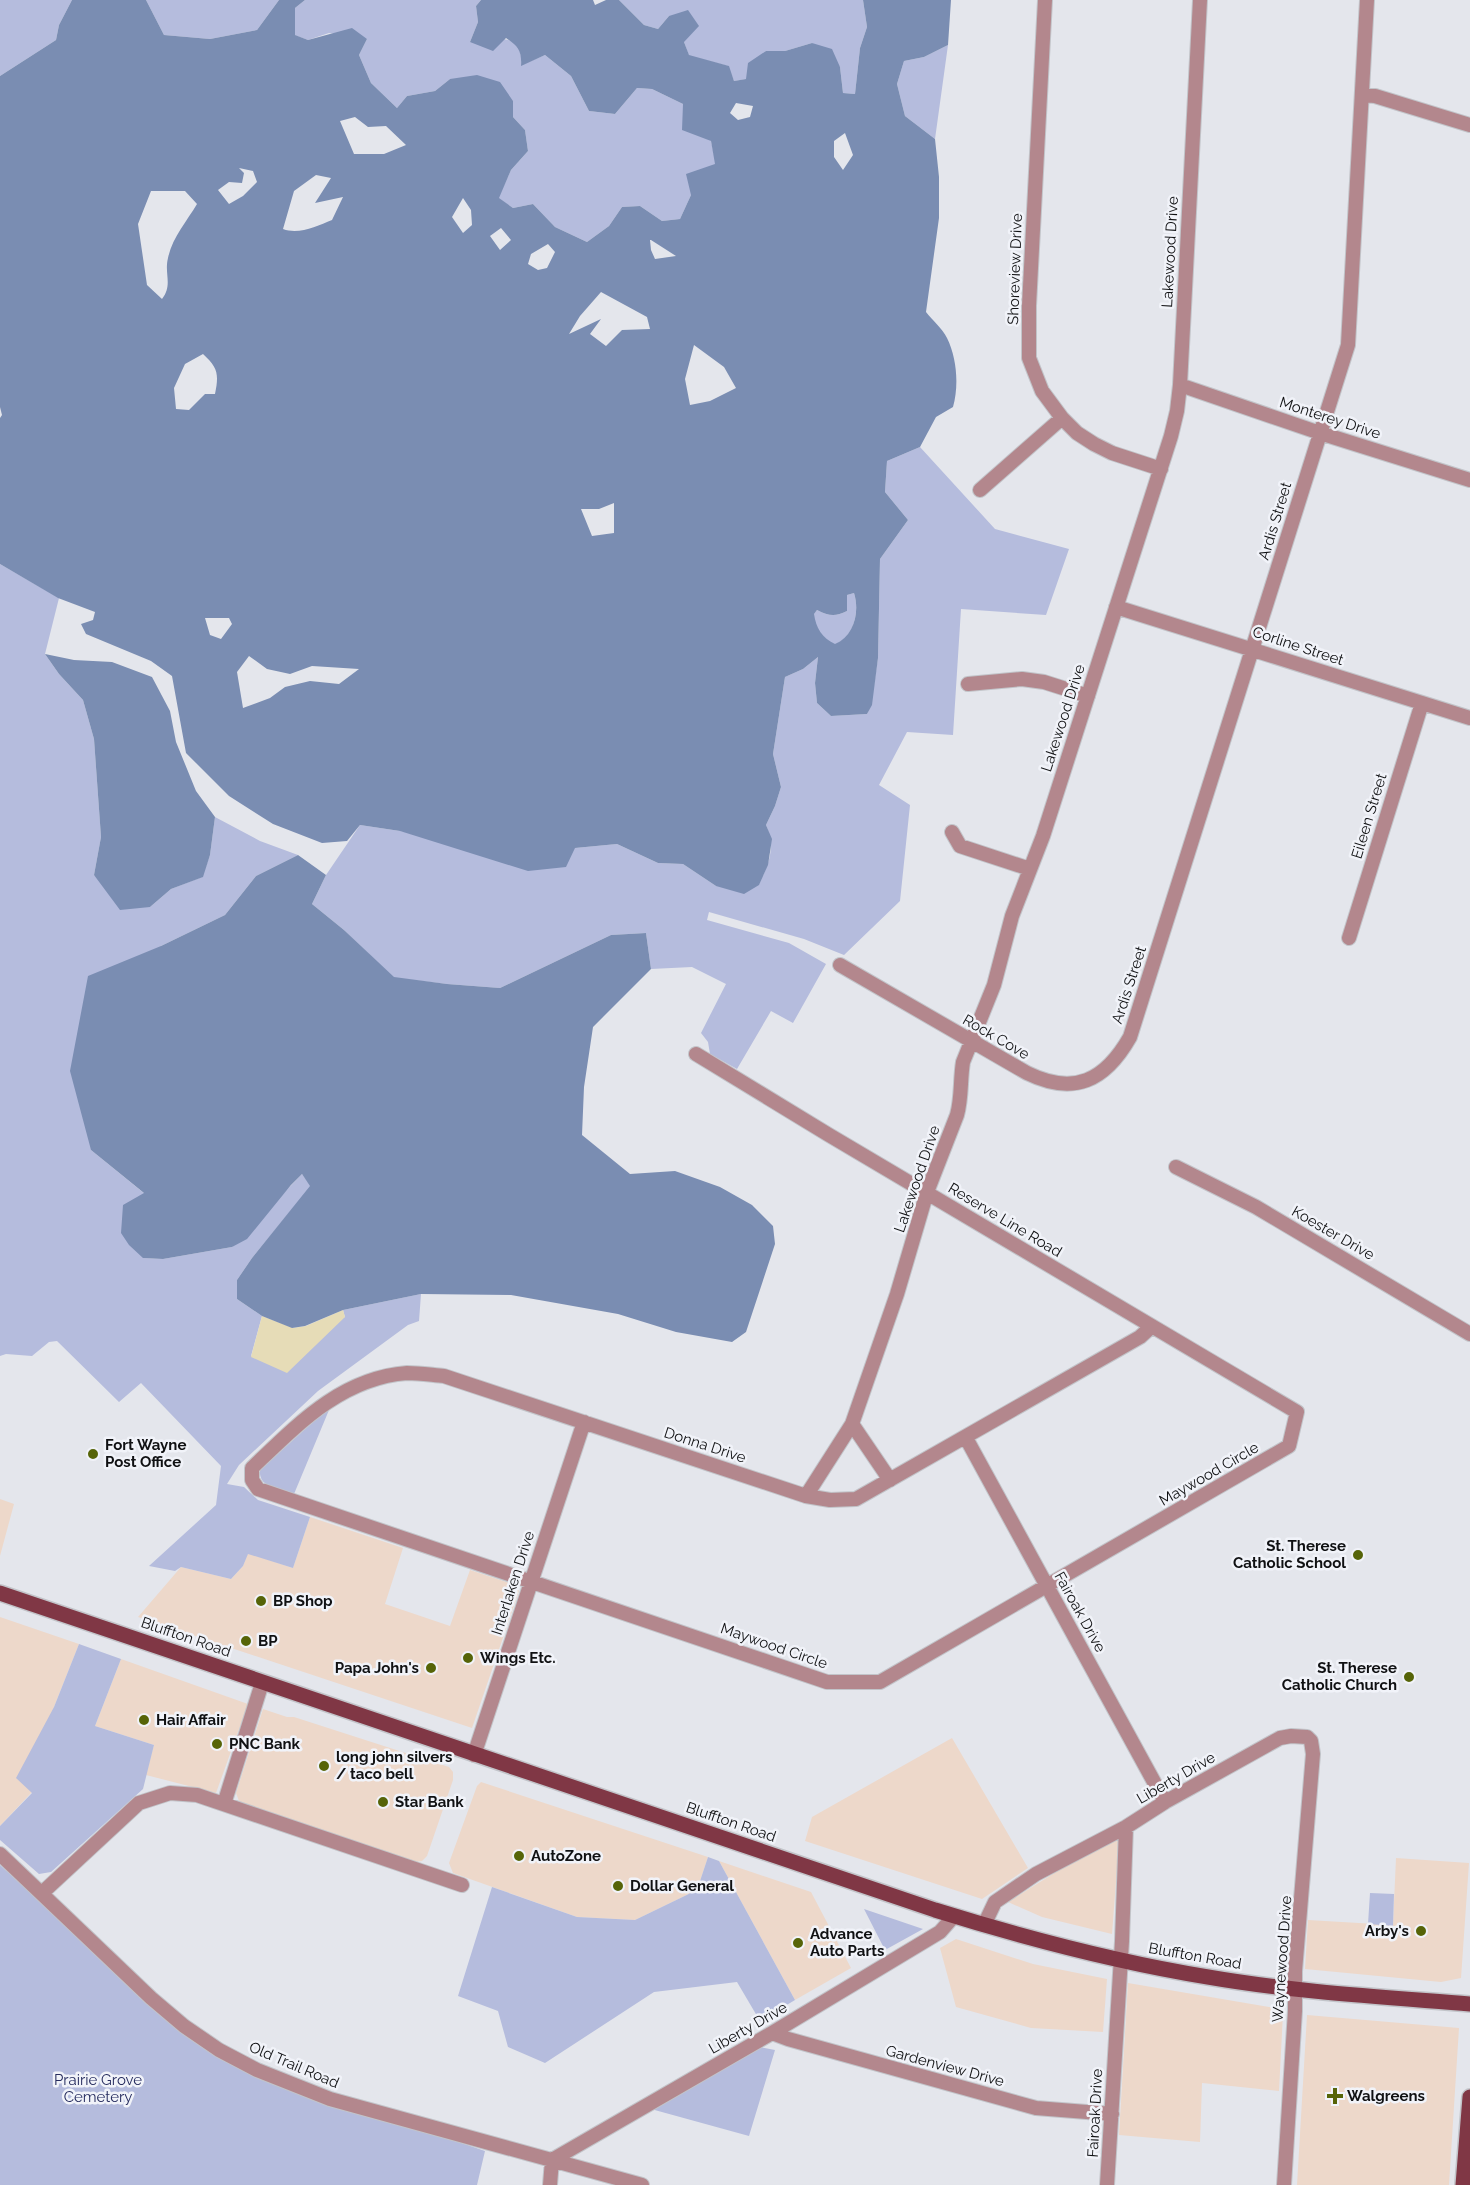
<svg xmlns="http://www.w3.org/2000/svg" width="1470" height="2185" font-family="Raleway,sans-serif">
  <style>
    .commercial { fill: #edd8ca }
    .green { fill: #b5bcdd }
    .sand { fill: #e6dcb7 }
    .water { fill: #7a8db2; fill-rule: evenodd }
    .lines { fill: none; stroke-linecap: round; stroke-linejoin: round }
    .minor-casing { stroke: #c2c4c9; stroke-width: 16 }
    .major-casing { stroke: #c2c4c9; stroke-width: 18 }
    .minor { stroke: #b3878d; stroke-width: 14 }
    .major { stroke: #803745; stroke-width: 15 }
    .poi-dot { fill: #566408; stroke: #f1f3f9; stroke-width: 2 }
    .labels { text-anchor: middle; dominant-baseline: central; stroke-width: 5; stroke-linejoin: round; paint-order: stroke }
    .street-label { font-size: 15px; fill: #101113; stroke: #f1f3f9 }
    .poi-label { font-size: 15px; font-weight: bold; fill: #101113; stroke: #f1f3f9; text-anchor: start }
    .park-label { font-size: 15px; fill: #252b5e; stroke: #f1f3f9 }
  </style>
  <rect width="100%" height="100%" fill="#e4e6ec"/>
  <path class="commercial" d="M0,1499L14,1504L0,1556Z
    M310,1517L403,1548L385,1604L450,1626L470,1570L515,1585L519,1591L472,1728L138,1617L181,1567L231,1579L243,1566L248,1553L293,1568Z
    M0,1617L79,1644L54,1707L32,1792L0,1826Z
    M121,1659L248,1704L216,1793L146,1775L154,1745L95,1726Z
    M263,1709L287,1717H294L449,1767L453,1772V1780L427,1856L422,1861L415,1862L239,1801L236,1793Z
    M952,1738L1028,1868L982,1899L805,1841L812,1817Z
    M481,1782L708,1857L697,1890L635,1920L577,1917L453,1873L449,1863L477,1786Z
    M1112,1837L1119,1842L1112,1934L1042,1917L1008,1902Z
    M1396,1858L1469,1863L1461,1978L1441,1982L1305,1969L1308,1920L1393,1925Z
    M719,1861L811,1892L851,1968L795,2000Z
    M956,1939L1033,1964L1107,1979L1103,2032L1031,2028L956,2007L940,1948Z
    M1128,1983L1275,2008L1283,2013L1279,2091L1202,2083L1200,2142L1119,2135Z
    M1307,2015L1459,2028L1449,2185H1297Z"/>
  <path class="green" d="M0,0H72L59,25L56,40L0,76Z
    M146,0H279L257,30L210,39L164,35Z
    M305,0H481L476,6L478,22L470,42C494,39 524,30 521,65L545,55L571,76L589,111L615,114L637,88L652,89L683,104L711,141L716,164L691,195L680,219L662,221L640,206L622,207L609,226L587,242L555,227L533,204L513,208L498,198L511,170L528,151L525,130L513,117V101L450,79L435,91L407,96L397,108L371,83L359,55L367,39L329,33L308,40L294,35L295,8Z
    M619,0H863L867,27L860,48L855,94L843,93L840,67L812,43L785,51H766L747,79L734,81L728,66L689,56L684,42L669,16L658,29L644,25Z
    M948,45L935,139L905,116L897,84L904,61L924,57Z
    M920,447L995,529L1069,549L1046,615L961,609L953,735L907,732L879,785L910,805L900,901L844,955L804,939L709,912L707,920L789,943L826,964L793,1023L771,1011L737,1069L710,1054L708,1042L701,1033L726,984L692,967L651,969L646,933L611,935L500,988L447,984L394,978L344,930L312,904L326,875L360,825L400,831L575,848L617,844L658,863L683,864L716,886L759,884C769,863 776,848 766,825L775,806L781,787L773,754L785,677L803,669L818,657L815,683L817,703L831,716L867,714L871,705L878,658L880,559L908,520L885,492L887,461Z
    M0,564L59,598L45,654L59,674L83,700L94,739L101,837L94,875L150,907L171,889L202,877L210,855L215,817L260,841L298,855L256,876L225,915L161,946L91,1150L145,1194L143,1258L163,1259L232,1247L302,1174L311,1186L252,1258L237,1280V1299L262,1316L251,1356L345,1317L343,1310L421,1294L419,1321L408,1325L318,1391L239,1465L227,1484L244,1487L258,1500L310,1517L293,1568L248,1554L243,1566L231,1579L181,1567L175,1571L149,1566L216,1505L221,1466L141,1383L119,1402L57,1341L49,1342L32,1356L6,1354L0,1356Z
    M854,593C860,612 854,636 835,645C822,638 816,629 813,615L817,610C829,616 835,617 847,611V595Z
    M329,1410L294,1494C280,1489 258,1488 260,1470L324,1412Z
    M79,1644L121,1659L95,1726L154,1745L143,1789L51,1872L39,1874L0,1840V1826L32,1793L16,1778L54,1707Z
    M708,1857L719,1861L795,2000L760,2021L737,1982L654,1992L545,2063L508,2047L498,2011L458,1996L492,1887L577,1917L635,1920L697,1890Z
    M0,1865L73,1931L263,2079L309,2098L435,2134L485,2151L477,2185H0Z
    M1370,1893L1394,1894L1393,1926L1368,1924Z
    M864,1909L923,1929L885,1950Z
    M760,2047L775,2050L749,2136L651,2109Z"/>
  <path class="sand" d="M343,1310L345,1317L287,1373L251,1357L262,1316L293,1328L306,1326Z"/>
  <path class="water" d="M72,0H146L164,35L210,39L257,30L279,0H305L295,8V35L308,40L352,28L367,39L359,55L371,83L397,108L407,96L435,91L450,79L477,75L500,82L513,101V117L525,130L528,151L511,170L499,198L513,208L533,204L555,227L587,242L609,226L622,207L640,206L662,221L680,219L691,195L686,174L715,164L711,141L682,130L683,104L652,89L637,88L615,114L589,111L571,76L545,55L521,66C522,51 518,46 506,38L493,51L470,42L478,22L476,6L481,0H593L595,5L606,0H619L644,25L658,29L669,16L688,10L699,26L684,42L689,55L729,66L734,81L746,79L748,63L766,51H785L812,43L832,49L840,67L843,93L855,94L860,48L867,27L863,0H951L948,45L924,57L904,61L897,84L905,116L935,139L939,177V218L926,312C932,320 942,328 947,338C957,358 959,386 953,407L936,417L920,447L887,461L885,492L908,520L880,559L878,658L872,705L867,714L831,716L817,703L815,683L818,657L803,669L785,677L773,754L781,787L775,806L766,825L772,839L768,865L759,885L744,894L716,886L683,864L658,863L617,844L575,848L566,867L528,871L400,831L360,825L347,841L322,843L273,824L229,796L186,753L172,676L151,661L86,634L81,624L93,620L95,612L58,598L0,564V418L2,415L0,407V76L56,40L59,25ZM736,103L753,106L750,117L738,120L730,113ZM355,117L368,127L386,126L406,145L384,154H354L340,121ZM845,133L853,155L843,170L834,157V141ZM239,168L253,171L257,182L243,196L229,204L218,190L229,182L242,183L244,173ZM316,175L331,178L315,203L343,197L332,220C317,226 299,235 283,229L294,191ZM151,191H185L197,204C187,221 172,238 168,258C164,274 173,285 162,299L147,285L138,224ZM463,198L471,210L472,225L463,233L452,217ZM501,228L511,240L500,250L490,236ZM650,240H651L676,256L655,259L651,250ZM548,244L555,252L547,268L538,270L528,264L531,254ZM601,292L647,317L650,329L622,330L606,346L590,334L601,319L569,334L580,316ZM694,345L724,367L736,388L710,401L690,405L685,379ZM203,354C218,368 219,374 215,394H205L189,410L176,409L174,388L185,364ZM614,503V533L592,536L581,509H599ZM854,593C860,612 854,636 835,644C822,638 816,628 814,614L817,610C829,616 835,617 847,611V595ZM205,618H229L232,624L221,639L210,635ZM249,656L267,669L290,674L312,666L359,669L339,684L310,681L285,687L270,698L243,708L237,672Z
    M45,654L74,660L112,662L152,677L170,711L176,742L196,791L215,817L210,855L203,877L171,889L150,907L120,910L94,875L101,837L94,739L83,700L59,674Z
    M298,855L326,875L312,904L344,930L394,977L447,984L500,988L611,935L646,933L651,969L593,1027L584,1087L582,1135L630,1174L675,1171L720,1187L752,1205L773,1226L775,1244L746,1332L732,1342L676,1332L618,1314L511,1295L421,1294L343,1310L305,1326L292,1328L262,1316L237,1299V1280L252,1258L310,1186L302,1174L291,1185L247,1239L232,1247L163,1259L143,1258L129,1245L121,1233L123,1205L144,1193L91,1150L70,1071L88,976L161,946L225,915L256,876Z"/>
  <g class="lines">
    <g class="minor-casing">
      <path id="minor" d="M1045,0L1029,306V358L1042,391L1062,418L1077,433L1094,444L1112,453L1161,469
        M1362,95L1375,96L1470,125
        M1180,385L1320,433L1470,480
        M980,490L1062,418
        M1116,607L1470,718
        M968,684L1022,679L1044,682L1088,696
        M952,832L960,846L1030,869
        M1349,938L1422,703
        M840,965L1027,1073C1074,1096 1105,1081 1130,1037L1348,345L1367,0
        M696,1054L829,1135L1297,1412L1289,1446L880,1682H827L258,1489L252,1480V1468C297,1425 341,1378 407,1373C419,1373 432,1375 444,1376L806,1496L830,1500L856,1499L1140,1337L1151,1327
        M1176,1167L1256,1207L1470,1334
        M852,1424L890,1480
        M966,1438L1165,1802
        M806,1496L852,1424L897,1294L927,1192L957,1115C962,1097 960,1080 963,1062L994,985L1012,916L1043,836L1171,436L1177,411L1180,385L1200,0
        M474,1755L584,1422
        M224,1804L262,1683
        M0,1854L151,1998L184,2026L219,2050L257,2070L330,2099L642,2185
        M42,1893L139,1803L170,1793L197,1795L462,1885
        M984,1925L995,1902L1036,1874L1126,1827L1165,1802L1280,1738L1291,1736L1307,1737L1311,1741L1313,1754L1295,1971V2011L1284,2185
        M772,2033L788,2039L1036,2108L1112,2114
        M550,2185L552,2160L772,2033L940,1932L954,1916
        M1107,2185L1122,1941L1126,1827"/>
    </g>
    <g class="major-casing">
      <path id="major" d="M0,1593L935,1910C1025,1938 1116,1962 1208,1977C1295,1992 1383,1997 1470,2004
        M1463,2185L1470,2097"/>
    </g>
    <use href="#minor" class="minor"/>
    <use href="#major" class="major"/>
  </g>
  <g class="poi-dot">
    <circle cx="93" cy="1454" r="6"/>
    <circle cx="1358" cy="1555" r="6"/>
    <circle cx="261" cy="1601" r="6"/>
    <circle cx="246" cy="1641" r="6"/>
    <circle cx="468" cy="1658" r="6"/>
    <circle cx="431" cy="1668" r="6"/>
    <circle cx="1409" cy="1677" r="6"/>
    <circle cx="144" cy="1720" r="6"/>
    <circle cx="217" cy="1744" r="6"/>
    <circle cx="324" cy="1766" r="6"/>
    <circle cx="383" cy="1802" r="6"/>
    <circle cx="519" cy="1856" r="6"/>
    <circle cx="618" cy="1886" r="6"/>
    <circle cx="1421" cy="1931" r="6"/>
    <circle cx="798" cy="1943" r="6"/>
    <path d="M1332 2087h6v6h6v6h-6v6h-6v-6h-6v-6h6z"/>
  </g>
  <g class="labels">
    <g class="street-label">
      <text transform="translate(1170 252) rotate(-87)">Lakewood Drive</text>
      <text transform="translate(1015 269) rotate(-88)">Shoreview Drive</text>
      <text transform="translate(1330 418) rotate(18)">Monterey Drive</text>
      <text transform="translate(1275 521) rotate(-73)">Ardis Street</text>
      <text transform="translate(1298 646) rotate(18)">Corline Street</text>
      <text transform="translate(1063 718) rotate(-72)">Lakewood Drive</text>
      <text transform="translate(1369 816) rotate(-73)">Eileen Street</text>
      <text transform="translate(1129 985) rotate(-72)">Ardis Street</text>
      <text transform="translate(996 1037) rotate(30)">Rock Cove</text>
      <text transform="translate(917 1179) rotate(-71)">Lakewood Drive</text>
      <text transform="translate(1005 1220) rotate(31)">Reserve Line Road</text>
      <text transform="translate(1333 1233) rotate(30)">Koester Drive</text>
      <text transform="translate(705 1445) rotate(18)">Donna Drive</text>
      <text transform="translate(1209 1474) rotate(-30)">Maywood Circle</text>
      <text transform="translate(513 1583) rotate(-72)">Interlaken Drive</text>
      <text transform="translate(1080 1612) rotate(61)">Fairoak Drive</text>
      <text transform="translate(186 1637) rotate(19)">Bluffton Road</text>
      <text transform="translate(774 1646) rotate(19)">Maywood Circle</text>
      <text transform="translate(1176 1778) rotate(-30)">Liberty Drive</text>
      <text transform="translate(731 1822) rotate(19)">Bluffton Road</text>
      <text transform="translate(1195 1956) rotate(10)">Bluffton Road</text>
      <text transform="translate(1282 1959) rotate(-86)">Waynewood Drive</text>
      <text transform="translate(748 2028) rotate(-30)">Liberty Drive</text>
      <text transform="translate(294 2065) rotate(23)">Old Trail Road</text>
      <text transform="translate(945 2066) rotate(15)">Gardenview Drive</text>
      <text transform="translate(1095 2113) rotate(-87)">Fairoak Drive</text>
    </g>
    <g class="poi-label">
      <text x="105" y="1445">Fort Wayne<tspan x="105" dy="17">Post Office</tspan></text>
      <text x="1346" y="1546" text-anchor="end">St. Therese<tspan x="1346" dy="17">Catholic School</tspan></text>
      <text x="273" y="1601">BP Shop</text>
      <text x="258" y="1641">BP</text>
      <text x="480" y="1658">Wings Etc.</text>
      <text x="419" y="1668" text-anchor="end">Papa John's</text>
      <text x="1397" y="1668" text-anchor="end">St. Therese<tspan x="1397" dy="17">Catholic Church</tspan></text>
      <text x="156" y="1720">Hair Affair</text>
      <text x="229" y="1744">PNC Bank</text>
      <text x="336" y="1757">long john silvers<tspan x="336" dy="17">/ taco bell</tspan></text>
      <text x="395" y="1802">Star Bank</text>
      <text x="531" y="1856">AutoZone</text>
      <text x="630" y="1886">Dollar General</text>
      <text x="1409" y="1931" text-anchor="end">Arby's</text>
      <text x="810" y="1934">Advance<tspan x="810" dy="17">Auto Parts</tspan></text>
      <text x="1347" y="2096">Walgreens</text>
    </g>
    <g class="park-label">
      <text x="98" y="2080">Prairie Grove<tspan x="98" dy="17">Cemetery</tspan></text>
    </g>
  </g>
</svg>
